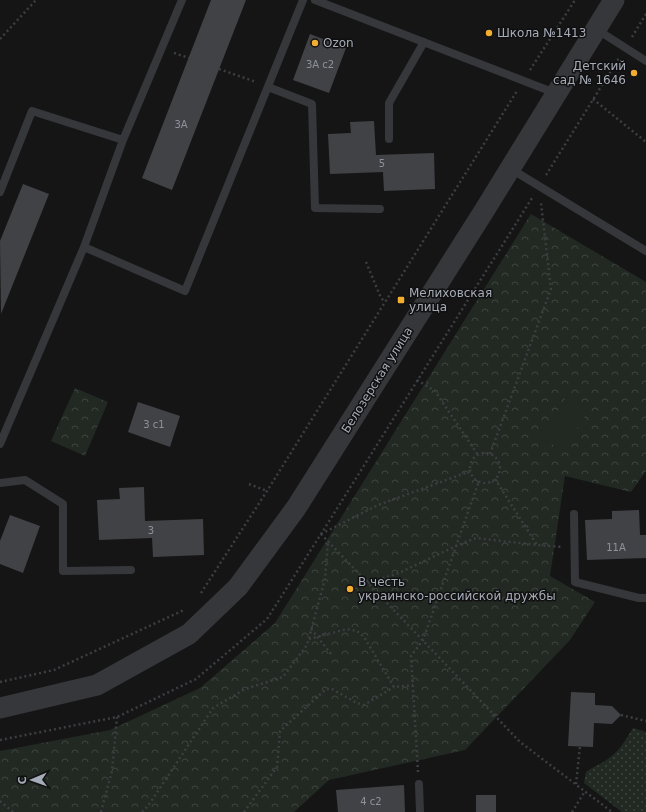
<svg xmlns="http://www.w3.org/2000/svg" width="646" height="812" font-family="'DejaVu Sans',sans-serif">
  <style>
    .grass { fill: url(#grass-dots) }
    .forest { fill: url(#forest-crowns) }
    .pitch { fill: #212922 }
    .building { fill: #414246 }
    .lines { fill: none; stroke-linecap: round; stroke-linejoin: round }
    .path { stroke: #3c3e42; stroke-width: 2.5; stroke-dasharray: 2 3; stroke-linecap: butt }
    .service { stroke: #36373b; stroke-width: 8 }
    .tertiary { stroke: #36373b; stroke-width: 21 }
    .poi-dot { fill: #f3ae30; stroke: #101011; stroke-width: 1.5 }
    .labels { text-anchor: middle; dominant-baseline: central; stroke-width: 3; stroke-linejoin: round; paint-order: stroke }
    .number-label { font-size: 10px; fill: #8d929b }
    .poi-label { font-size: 12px; fill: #a6acb7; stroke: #101011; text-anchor: start }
    .street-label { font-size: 12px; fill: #a6acb7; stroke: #101011 }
  </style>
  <defs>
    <pattern id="grass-dots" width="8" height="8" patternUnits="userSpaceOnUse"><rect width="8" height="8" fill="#212922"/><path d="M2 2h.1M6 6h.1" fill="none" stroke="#3e4540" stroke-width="1.8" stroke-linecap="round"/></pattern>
    <pattern id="forest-crowns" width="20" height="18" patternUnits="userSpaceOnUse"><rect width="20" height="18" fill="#212922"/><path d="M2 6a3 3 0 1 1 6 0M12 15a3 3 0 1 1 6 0" fill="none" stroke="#3e4540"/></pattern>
  </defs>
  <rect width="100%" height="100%" fill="#151516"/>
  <path class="grass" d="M633,728L646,732V812H622L584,783L586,772C595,766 605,762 613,755C622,747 627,737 633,728Z"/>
  <path class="forest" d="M531,214L646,282V471L631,492L565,476L550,576L595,602L570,640L465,750L329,780L294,812H0V751L110,730L200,688L275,623Z
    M75,388L108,402L85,456L51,441Z"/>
  <path class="pitch" d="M568,394L590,408L563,451L541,437Z"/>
  <path class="building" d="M211,0H246L172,190L142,178Z
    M310,34L346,48L329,93L293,80Z
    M374,121L376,155L434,153L435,189L384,191L383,172L330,174L328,134L351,133L350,122Z
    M23,184L49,194L1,314L0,241Z
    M138,402L180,416L170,447L128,432Z
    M144,487L145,521L203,519L204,555L153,557L152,538L99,540L97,500L120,499L119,488Z
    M639,510L640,535H646V558L587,560L585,520L612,519V511Z
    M10,515L40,526L23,573L0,564V541Z
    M571,692L595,693V705L612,706L621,715L612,724L594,723L593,747L568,746Z
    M404,785L405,812H338L336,790Z
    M476,795H496V812H476Z"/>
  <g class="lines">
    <path class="path" d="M632,37L646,14
      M0,39L36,0
      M174,53L189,58
      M219,69L256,82
      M530,70L575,0
      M593,99L646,142
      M546,175L619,58
      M366,262L381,298L385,302
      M417,380L435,391L478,455
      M470 468a15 15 0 1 1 30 0a15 15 0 1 1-30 0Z
      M490,454L551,289L541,203
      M495,479L537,545
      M249,484L267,491
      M321,534L520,742L612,812
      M321,534L378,505L471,471
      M368,583L399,573L456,546L476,538L537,545L562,547
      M201,593L267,491L517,91
      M311,629L332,655
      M309,639L347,629L357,631L364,637L394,687L413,685
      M0,682L54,670L184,610
      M621,715L646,721
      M0,740L117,717L196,679L267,619L321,534L532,198
      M418,772L411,656L423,640L479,481
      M576,784L580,746
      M0,801L13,812
      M101,812L112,771L117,717
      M142,812L148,806L213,708L245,689L283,677L307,645L325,579L328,541
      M244,812L277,767L280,731L326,689H332L357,703L364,705L394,687
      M572,812L585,791"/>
    <path class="service" d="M315,0L555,93
      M596,29L646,61
      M268,87L312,104L315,208L380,209
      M389,139V103L424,42
      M511,169L646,251
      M0,192L32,111L123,140L182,0
      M84,247L185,291L303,0
      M0,444L84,247L123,140
      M0,483L25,480L63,504V571L131,570
      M574,514L575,582L639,598H646
      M419,784L420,812"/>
    <path class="tertiary" d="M0,708L97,685L189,634L238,587L296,508L484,211L614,0"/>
  </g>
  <g class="poi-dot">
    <circle cx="489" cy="33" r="4"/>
    <circle cx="315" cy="43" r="4"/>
    <circle cx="634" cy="73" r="4"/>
    <rect x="397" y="296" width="8" height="8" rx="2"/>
    <circle cx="350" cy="589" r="4"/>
  </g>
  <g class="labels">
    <g class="number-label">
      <text x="320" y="64">3А с2</text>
      <text x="181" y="124">3А</text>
      <text x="382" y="163">5</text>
      <text x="154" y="424">3 с1</text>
      <text x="151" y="530">3</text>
      <text x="616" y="547">11А</text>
      <text x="371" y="801">4 с2</text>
    </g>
    <g class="poi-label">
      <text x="497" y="33">Школа №1413</text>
      <text x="323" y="43">Ozon</text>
      <text x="626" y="66" text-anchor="end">Детский<tspan x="626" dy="14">сад № 1646</tspan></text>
      <text x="409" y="293">Мелиховская<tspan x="409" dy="14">улица</tspan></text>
      <text x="358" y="582">В честь<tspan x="358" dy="14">украинско-российской дружбы</tspan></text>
    </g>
    <g class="street-label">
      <text transform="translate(377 380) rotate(-58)">Белозерская улица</text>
    </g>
  </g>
  <g transform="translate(32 780) rotate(268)" stroke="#101011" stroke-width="3" paint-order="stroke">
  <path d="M0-3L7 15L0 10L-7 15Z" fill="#a6acb7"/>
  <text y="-6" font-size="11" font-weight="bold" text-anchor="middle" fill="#a6acb7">С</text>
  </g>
</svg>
